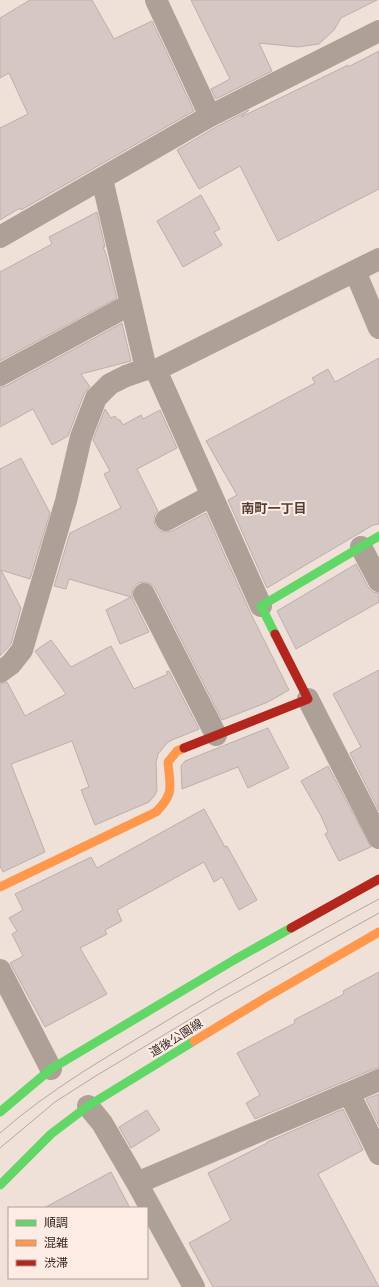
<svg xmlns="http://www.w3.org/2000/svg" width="379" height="1287" font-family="Raleway,'Noto Sans JP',sans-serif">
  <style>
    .building { fill: #d5c8c4; stroke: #bcafac }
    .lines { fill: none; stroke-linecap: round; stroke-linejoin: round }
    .street { stroke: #aca097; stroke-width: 22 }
    .fast { stroke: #63d668; stroke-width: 9 }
    .slow { stroke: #ff974d; stroke-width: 9 }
    .jam { stroke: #b3261e; stroke-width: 9 }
    .tram { stroke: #b3a9a1; stroke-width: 1 }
    .labels { text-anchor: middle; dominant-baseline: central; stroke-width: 4; stroke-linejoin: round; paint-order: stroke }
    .street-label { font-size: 12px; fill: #342924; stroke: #fdece4 }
    .neighbourhood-label { font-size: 13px; font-weight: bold; fill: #533c32; stroke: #fdece4 }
  </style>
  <rect width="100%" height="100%" fill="#efe0d8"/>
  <path class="building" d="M30,0H92L114,39L152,21L194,111L21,210L20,208L0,220V128L28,114L9,73L0,78V18Z
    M191,0H377L341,18L334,30L319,44L298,47L259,43L272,71L216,99L211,89L230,79Z
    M379,51V189L278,241L240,166L199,189L177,150L216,127L249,110L241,117L348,65V67Z
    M201,195L220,229L214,232L222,245L183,267L157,221Z
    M97,212L105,247H103L106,254L117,298L0,361V272L52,244L49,237Z
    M122,323L131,361L81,374L90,387L84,394L68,436L52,445L33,409L0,427V387L6,386Z
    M379,358V524L373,525L267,588L228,500L237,495L206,441L315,383L312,378L328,369L335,382Z
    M105,409L111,418L115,416L118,420H120L123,425L141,415L143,419L160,410L177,448L137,469L158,511L155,514L154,519L155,526L160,531L165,532L172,531L206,513L250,612L289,690L268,702L222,720L155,588L151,584L144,582L138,583L133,588L132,594L133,600L149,632L120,644L106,610L131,597L69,579L66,589L54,586L70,533L121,508L104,474L110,471L93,440Z
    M21,458L50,513L30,579L1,570L21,608L11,644L0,656V469Z
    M356,564L368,587L373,592L379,593V602L296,649L277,611Z
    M51,640L71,667L111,646L134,689L168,674L166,672L169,671L199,729L172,740L167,743L158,754L156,763L157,790L155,795L149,802L95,825L81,790L89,787L72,741L11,764L45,852L3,872L0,866V684L7,682L25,716L66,694L35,651Z
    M379,670V811L350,753L361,747L333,694Z
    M268,728L289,768L248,788L238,767L182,789L181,766L185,761Z
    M328,766L371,847L339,861L325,834L328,832L321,816L301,781Z
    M204,809L225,847L227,846L257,900L239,910L222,877L214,882L204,862L117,910L122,921L105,930L107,934L80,948L107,994L45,1027L10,963L23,956L12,934L17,931L9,918L23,910L15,894L91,857L97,868Z
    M379,972V1068L374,1069L255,1119L246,1103L260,1095L237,1053L295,1023L294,1020L344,994L343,991Z
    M379,1094V1126L366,1099Z
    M343,1109L363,1150L318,1174L379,1287H213L189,1243L231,1220L208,1173L267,1143V1142Z
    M147,1110L160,1130L131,1148L119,1127Z
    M111,1172L130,1208H44Z"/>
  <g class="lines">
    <path class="street" d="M156,0L210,116
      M102,179L146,369
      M0,237L210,116L379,31
      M355,271L379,328
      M156,370L261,606
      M0,375L131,304
      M166,520L211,496
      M361,547L379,581
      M144,594L216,735
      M0,672L11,664L22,650L66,501L81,437L96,398L110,384L126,376L146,369L156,370L379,259
      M308,699L379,838
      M0,970L51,1069
      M379,1080L349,1093L379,1154
      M88,1106L102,1123L137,1183L194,1287
      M137,1183L349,1093"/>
    <path class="fast" d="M275,634L261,606L379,536
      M0,1112L51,1069L234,960L291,928
      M0,1185L51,1134L88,1106L194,1041"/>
    <path class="slow" d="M0,887L156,812C175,793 170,787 168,762L177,751L184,748
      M194,1041L265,998L379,932"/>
    <path class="jam" d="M184,748L308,699L275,634
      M291,928L379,879"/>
    <path class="tram" d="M0,1133C50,1089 107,1057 163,1023C234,980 306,938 379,899
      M0,1148L55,1102L94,1077L212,1006L379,913"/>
  </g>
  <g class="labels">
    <g class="street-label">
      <text transform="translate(176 1038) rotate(-32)">道後公園線</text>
    </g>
    <g class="neighbourhood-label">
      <text x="274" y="508">南町一丁目</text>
    </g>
  </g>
  <rect x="8" y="1207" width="140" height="72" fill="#fdece4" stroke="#ad9e97"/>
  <rect x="16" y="1220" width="20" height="6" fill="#63d668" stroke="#ad9e97"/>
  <text x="44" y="1227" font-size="12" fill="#342924">順調</text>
  <rect x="16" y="1240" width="20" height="6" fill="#ff974d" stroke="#ad9e97"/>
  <text x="44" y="1247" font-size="12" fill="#342924">混雑</text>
  <rect x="16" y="1260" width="20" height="6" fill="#b3261e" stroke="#ad9e97"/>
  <text x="44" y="1267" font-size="12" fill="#342924">渋滞</text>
</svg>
